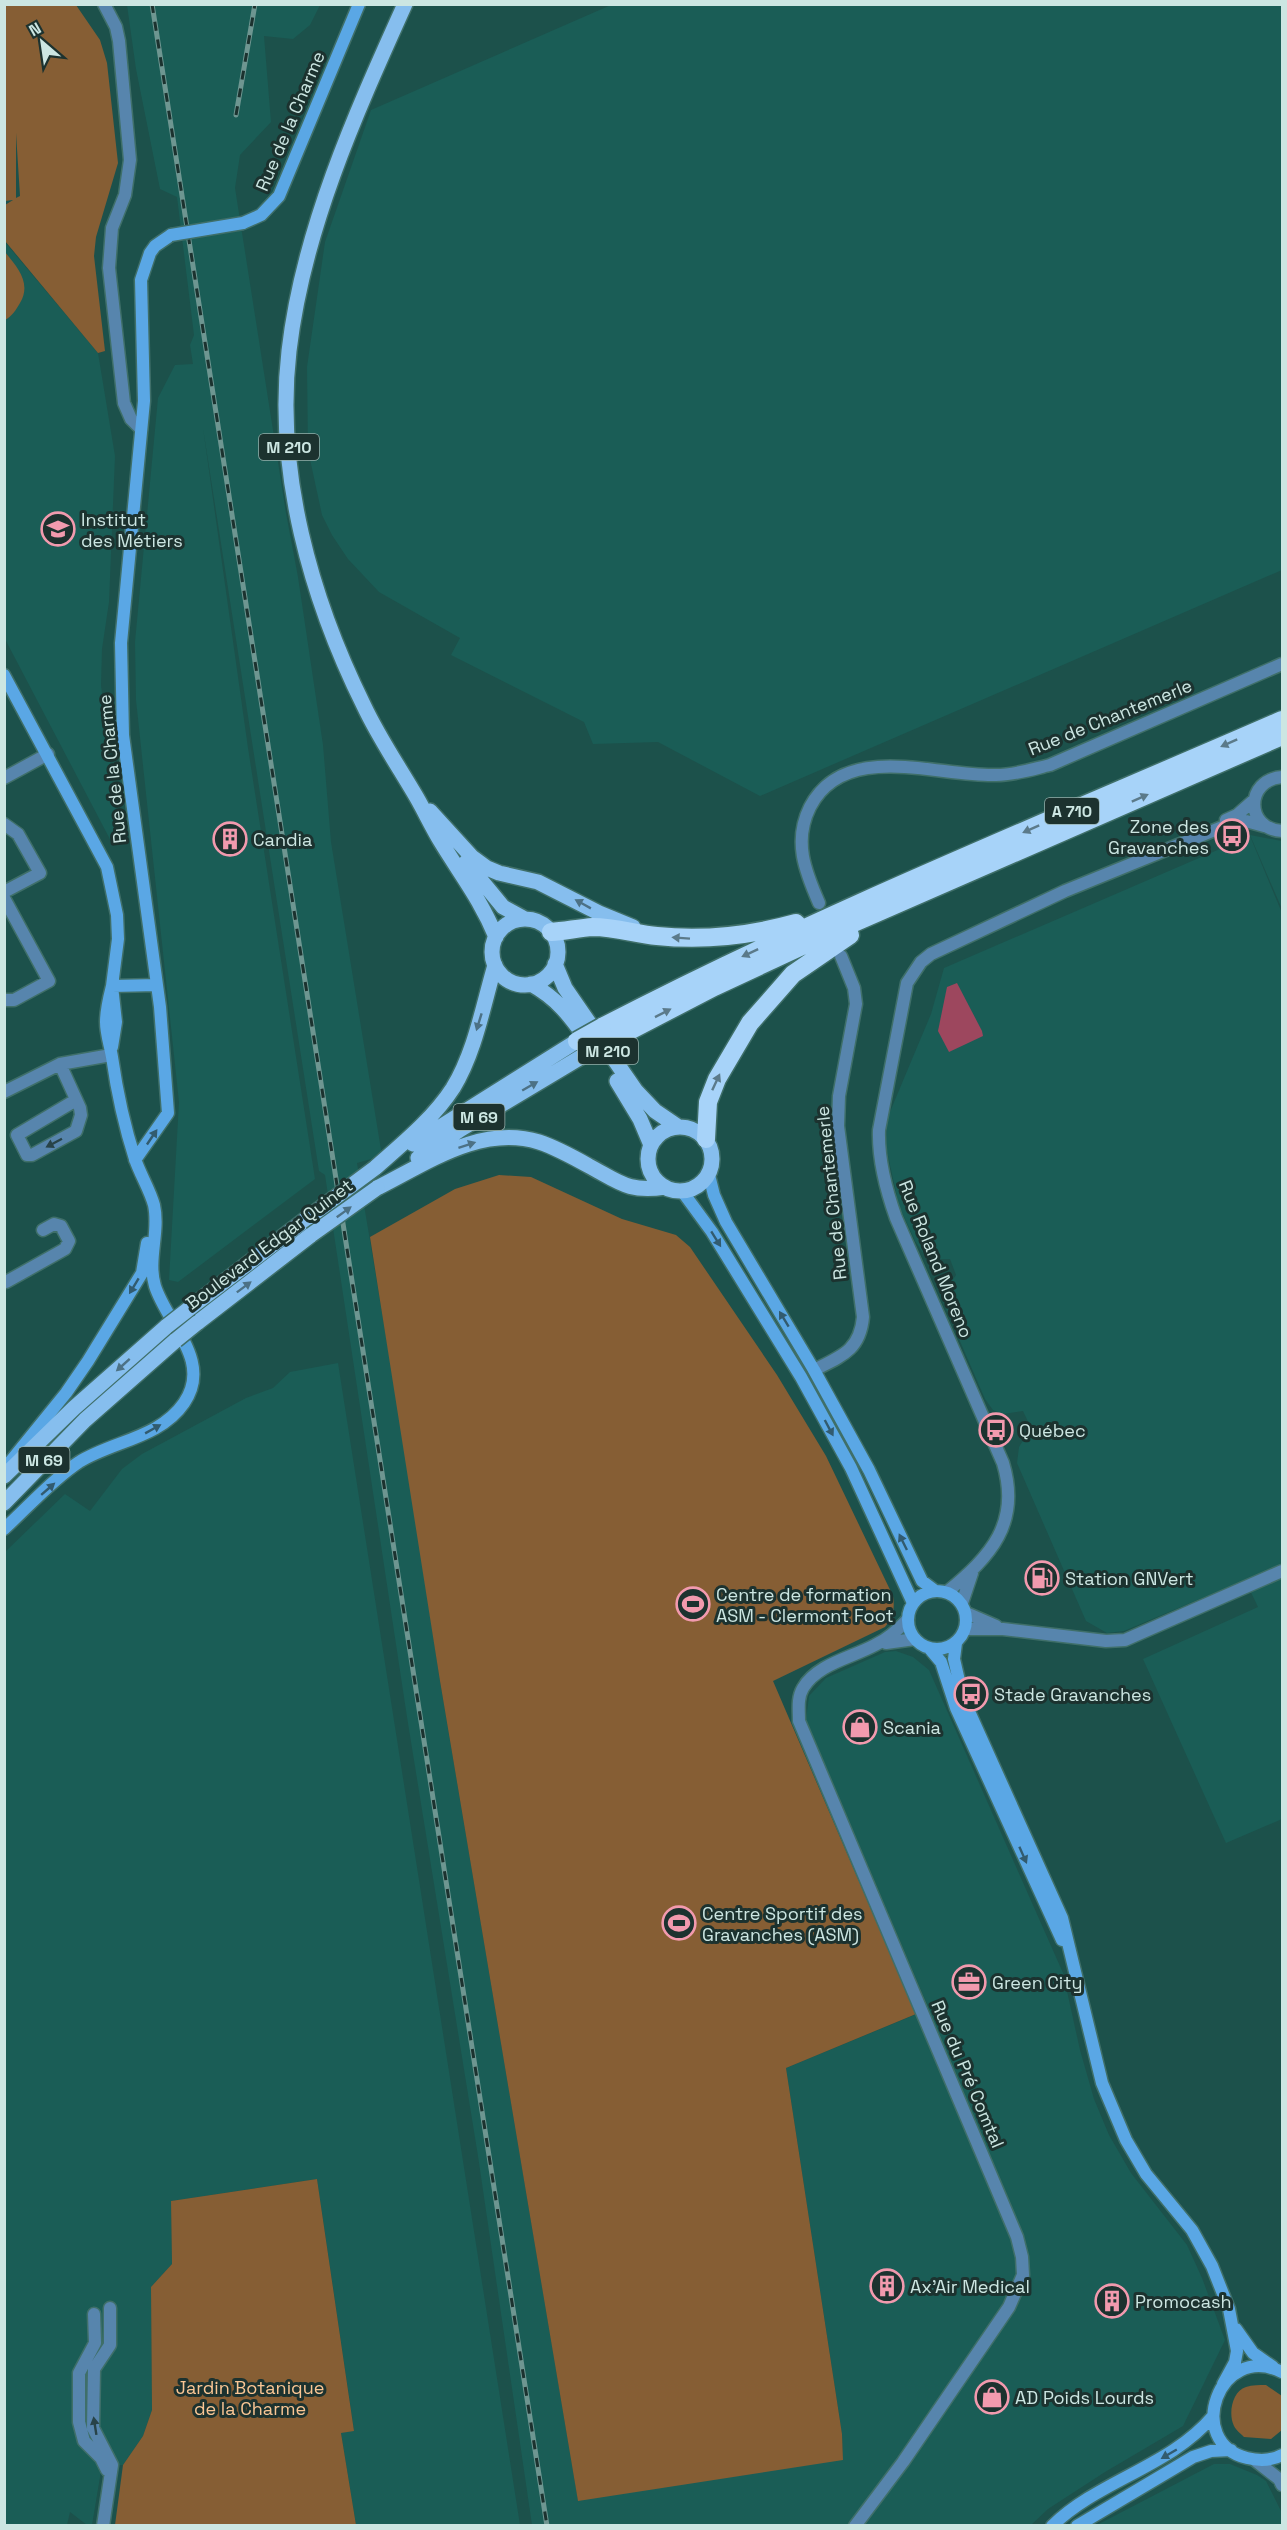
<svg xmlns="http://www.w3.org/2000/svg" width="1287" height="2530" font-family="'Space Grotesk',sans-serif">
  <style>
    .built { fill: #1a5d56 }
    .green { fill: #865e34; fill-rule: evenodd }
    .water { fill: #9d475e }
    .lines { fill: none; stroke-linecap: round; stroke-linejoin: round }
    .street-casing { stroke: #3f6f69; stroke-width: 15 }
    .secondary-casing { stroke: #3f6f69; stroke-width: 15 }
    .primary-casing { stroke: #3f6f69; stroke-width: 18 }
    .highway-casing { stroke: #3f6f69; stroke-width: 21 }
    .street { stroke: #5785ad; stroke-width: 12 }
    .secondary { stroke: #5aa7e5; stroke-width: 12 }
    .primary { stroke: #86beee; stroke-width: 15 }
    .highway { stroke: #a7d3f9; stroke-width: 18 }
    .rail-casing { stroke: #6e9691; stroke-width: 5 }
    .rail { stroke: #1c322f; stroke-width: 3; stroke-dasharray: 9; stroke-linecap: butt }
    .secondary-bridge-casing { stroke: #3f6f69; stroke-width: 15; stroke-linecap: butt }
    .primary-bridge-casing { stroke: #3f6f69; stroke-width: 18; stroke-linecap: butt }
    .highway-bridge-casing { stroke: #3f6f69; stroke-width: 21; stroke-linecap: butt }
    .secondary-bridge { stroke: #5aa7e5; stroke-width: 12 }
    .primary-bridge { stroke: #86beee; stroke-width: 15 }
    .highway-bridge { stroke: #a7d3f9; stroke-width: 18 }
    .oneway { fill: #5b7a8a }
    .oneway2 { fill: #4c7185 }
    .oneway3 { fill: #325b6f }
    .oneway4 { fill: #284348 }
    .labels { text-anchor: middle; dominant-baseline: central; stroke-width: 6; stroke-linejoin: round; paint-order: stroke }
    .shield { fill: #1c322f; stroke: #97b0ac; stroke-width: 1.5 }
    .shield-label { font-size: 16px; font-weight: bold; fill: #cce6e2 }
    .street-label { font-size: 18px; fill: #cce6e2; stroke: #1c322f }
    .poi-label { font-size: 18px; fill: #cce6e2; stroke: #1c322f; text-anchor: start }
    .park-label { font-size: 18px; fill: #fac694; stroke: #1c322f }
  </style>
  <rect width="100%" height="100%" fill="#1c514b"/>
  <path class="built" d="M127,5H320L310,25L293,39L264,36L271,122L240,155L235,188L286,513L298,577L323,745L331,842L382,1156L357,1163L406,1456L440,1681L578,2500L843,2459L842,2434L786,2068L929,2009L806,1720L809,1696L826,1678L885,1652L896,1651L913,1657L929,1670L1063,1973L1080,2050L1094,2099L1109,2135L1131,2173L1187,2245L1202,2278L1225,2340L1183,2426L1105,2472L1048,2509L1031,2525H532L478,2156L407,1717L325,1175L319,1171L203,428L248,748L315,1179L178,1282L169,1280L179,1102L136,700L135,642L158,398L175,365L193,364L190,345L194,335L177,197L160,189L136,69Z
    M611,5H1282V570L760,796L658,742L593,744L584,722L451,655L460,638L379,592L348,559L332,535L322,515L308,450L307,367L325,242L371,110Z
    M4,241L98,353L115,456L109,602L102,649L101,685L120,844L113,845L5,639Z
    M1250,835L1282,841V909Z
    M1250,836L1282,913V1819L1226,1843L1143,1659L1258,1607L1245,1580L1124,1631L1107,1633L1086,1621L1017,1463L1019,1447L1031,1428L1023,1411L1003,1414L993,1410L985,1399L943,1302V1294L956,1275L950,1259H936L924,1254L915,1241L899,1206L886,1147L887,1119L931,1014L944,968Z
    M338,1363L520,2525H356L341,2433L354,2430L317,2179L171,2201L172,2264L151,2287L152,2410L143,2436L123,2465H102L92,2525H87L70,2512L67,2525L5,2526V1552L65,1494L90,1511L122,1469L142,1454L246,1398L273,1388L290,1372Z
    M1214,2464H1230L1257,2475L1266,2481L1282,2513V2525H1097Z"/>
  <path class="green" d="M5,4L76,5L100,40L107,63L118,163L96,237L94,256L105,351L98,353L5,241V205L13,200L5,201ZM16,133L20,196L16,198Z
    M5,252C17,267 32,283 20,303C16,310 12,316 5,320Z
    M499,1175L531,1177L622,1219L676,1235L690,1247L777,1375L826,1456L893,1596C895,1609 893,1617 885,1627L773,1681L916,2014L786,2068L842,2434L843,2460L578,2501L440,1681L370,1237L455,1189Z
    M317,2179L354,2431L341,2433L356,2525H115L123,2465L143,2436L152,2410L151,2287L172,2264L171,2201Z
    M1266,2385L1282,2396V2430L1271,2439L1244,2437C1241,2434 1236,2430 1234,2426C1228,2414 1232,2391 1246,2387C1252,2385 1260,2385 1266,2385Z"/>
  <path class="water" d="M957,983L982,1031L983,1036L949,1052L938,1031L947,987Z"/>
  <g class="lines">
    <g class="street-casing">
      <path id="street" d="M104,4L116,27L119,41L130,160L125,195L112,228L109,268L124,403L131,419L141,429
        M1282,777C1245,780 1245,829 1282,831
        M4,778L48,754
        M1226,820L1237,815L1254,800
        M4,824L18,834L40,873L4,892
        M4,898L49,981L14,1000H4
        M819,903C805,871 793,841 810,807C845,740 937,777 996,775C1015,775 1033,769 1050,765L1282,664
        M60,1064L80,1108L81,1115L76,1131L32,1155H27L17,1135L76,1100
        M4,1092L60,1064L111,1055
        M6,1282L65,1249L69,1241L61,1226L54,1224L43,1230
        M814,1370C842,1356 860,1350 863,1317L838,1126L839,1096L856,1004L854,988L841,956
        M947,1592C991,1556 1021,1523 1003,1463L896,1218C886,1190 878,1160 879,1130L907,983L921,962L931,954L1065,891L1232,823L1246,821L1264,826
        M962,1603L972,1573
        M966,1613L996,1626
        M965,1629H1003L1106,1641L1125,1640L1282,1571
        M886,1643L915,1639
        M94,2314L95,2343L79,2373V2422L84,2441L101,2458L107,2470
        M1256,2461L1279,2479L1282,2485
        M103,2526L112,2465L93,2428L94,2369L110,2345V2308
        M855,2526L903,2462L1009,2307L1023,2275L1022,2257L1017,2237L799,1721C799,1710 797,1698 803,1688C817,1664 851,1658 875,1645C888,1639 898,1630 908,1619"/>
    </g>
    <g class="secondary-casing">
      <path id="secondary" d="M243,223L261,215L279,196L359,4
        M4,675L107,867L117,915L118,939L112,986L116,1022L112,1047
        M112,986L157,985
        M135,1160L168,1113L160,1007L123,735L121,643L144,401L141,280L150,253L155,246L171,235
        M709,1175L714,1195L726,1222L814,1370L869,1470L922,1581L934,1590
        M682,1191L712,1232L801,1377L851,1468L913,1603
        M10,1462L66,1393L88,1361L142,1273L147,1243
        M4,1529C28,1507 52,1480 79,1462C113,1441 160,1438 184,1403C213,1361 167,1324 155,1286C147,1260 160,1232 154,1205C150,1190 140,1174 135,1159C124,1125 117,1092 112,1057C110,1045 106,1034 106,1022C106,1009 109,998 112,986
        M908 1620a29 29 0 1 1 58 0a29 29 0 1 1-58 0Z
        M956,1643L954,1659L963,1698L1062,1918L1102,2083L1126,2140L1146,2174L1192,2230L1212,2266L1229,2309L1237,2351L1235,2362L1223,2384
        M930,1649L941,1662L956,1708L1062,1940
        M1236,2329L1253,2353L1273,2367
        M1282,2372C1218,2341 1184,2443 1247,2458C1259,2461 1271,2461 1282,2455
        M1052,2526C1099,2480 1170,2467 1213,2416
        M1077,2526L1193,2457L1211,2451L1231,2450"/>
    </g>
    <g class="primary-casing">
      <path id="primary" d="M405,4C355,115 303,230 289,351C275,472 311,599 364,706C379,738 399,767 417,798C425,812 432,827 441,842C461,875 481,900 496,937
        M430,811L472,857L487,868L499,873L538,882L599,913L633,927
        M466,862L503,907L525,919
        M492 952a33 33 0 1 1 66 0a33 33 0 1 1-66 0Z
        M555,964L565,988L636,1091L655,1111L677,1126
        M531,984C560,1000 572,1019 591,1045
        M617,1081L640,1119L651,1145
        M648 1159a32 32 0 1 1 64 0a32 32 0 1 1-64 0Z
        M413,1144L577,1041
        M418,1158L461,1129L586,1054
        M375,1168C402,1144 433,1119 453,1088C475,1052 483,1006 495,965
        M377,1188C427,1163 481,1124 539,1142C557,1148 573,1157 589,1166C619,1182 629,1193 665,1187
        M190,1308L309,1217
        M197,1323L311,1235
        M4,1476L74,1408L167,1326
        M4,1503L85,1420L176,1340"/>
    </g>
    <g class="highway-casing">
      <path id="highway" d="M551,932C565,931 579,928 593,927C615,927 636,934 657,936C705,941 749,936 796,923
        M602,1027C823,912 1055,819 1282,720
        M612,1040L714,987L817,939L1282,736
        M706,1139L708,1102L717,1079L750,1023L793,974L850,935"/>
    </g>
    <use href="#street" class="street"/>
    <use href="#secondary" class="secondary"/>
    <use href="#primary" class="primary"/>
    <use href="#highway" class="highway"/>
    <g class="rail-casing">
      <path id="rail" d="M152,4L547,2526
        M236,115L255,4"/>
    </g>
    <use href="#rail" class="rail"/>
    <g class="secondary-bridge-casing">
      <path id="secondary-bridge" d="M171,235L243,223"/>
    </g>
    <g class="primary-bridge-casing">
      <path id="primary-bridge" d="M309,1217L375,1168
        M311,1235L377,1188
        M167,1326L190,1308
        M176,1340L197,1323"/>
    </g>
    <g class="highway-bridge-casing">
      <path id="highway-bridge" d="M577,1041L602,1027
        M586,1054L612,1040"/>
    </g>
    <use href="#secondary-bridge" class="secondary-bridge"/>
    <use href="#primary-bridge" class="primary-bridge"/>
    <use href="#highway-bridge" class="highway-bridge"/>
  </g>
  <defs><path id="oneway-solid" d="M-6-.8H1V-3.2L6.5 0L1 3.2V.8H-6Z" transform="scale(1.5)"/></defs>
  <g class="oneway">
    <use href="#oneway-solid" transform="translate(1229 743) rotate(156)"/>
    <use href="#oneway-solid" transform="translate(1140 798) rotate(-24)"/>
    <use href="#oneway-solid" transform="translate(1031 829) rotate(156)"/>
    <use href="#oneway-solid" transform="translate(681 938) rotate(-176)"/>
    <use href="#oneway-solid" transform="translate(750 953) rotate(155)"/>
    <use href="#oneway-solid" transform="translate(663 1013) rotate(-27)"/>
    <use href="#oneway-solid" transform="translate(716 1082) rotate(-65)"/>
  </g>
  <g class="oneway2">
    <use href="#oneway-solid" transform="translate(583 904) rotate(-151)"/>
    <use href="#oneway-solid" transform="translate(479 1022) rotate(107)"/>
    <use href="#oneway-solid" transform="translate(530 1086) rotate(-30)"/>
    <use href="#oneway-solid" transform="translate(467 1145) rotate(-18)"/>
    <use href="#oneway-solid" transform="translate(344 1212) rotate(-36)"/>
    <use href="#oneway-solid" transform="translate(244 1287) rotate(-37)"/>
    <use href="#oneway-solid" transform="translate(123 1365) rotate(138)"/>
  </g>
  <g class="oneway3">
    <use href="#oneway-solid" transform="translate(152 1137) rotate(-56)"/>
    <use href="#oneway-solid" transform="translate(716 1239) rotate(58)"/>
    <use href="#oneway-solid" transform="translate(134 1286) rotate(121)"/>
    <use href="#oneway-solid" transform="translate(784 1319) rotate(-121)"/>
    <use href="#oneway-solid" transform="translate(829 1428) rotate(62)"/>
    <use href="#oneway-solid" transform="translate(153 1429) rotate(-29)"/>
    <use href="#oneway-solid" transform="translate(48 1489) rotate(-41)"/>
    <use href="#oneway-solid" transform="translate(903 1542) rotate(-116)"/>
    <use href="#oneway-solid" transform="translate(1023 1855) rotate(66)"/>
    <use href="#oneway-solid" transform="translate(1169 2454) rotate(150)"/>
  </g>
  <g class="oneway4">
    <use href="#oneway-solid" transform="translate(54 1143) rotate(152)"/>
    <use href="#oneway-solid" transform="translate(95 2426) rotate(-99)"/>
  </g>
  <defs>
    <g id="school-ring" transform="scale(1.725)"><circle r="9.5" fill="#1c322f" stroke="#f29aae" stroke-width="1.5"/><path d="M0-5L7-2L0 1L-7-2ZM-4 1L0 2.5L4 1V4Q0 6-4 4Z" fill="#f29aae"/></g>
    <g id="bus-ring" transform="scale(1.725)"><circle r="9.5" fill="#1c322f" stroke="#f29aae" stroke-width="1.5"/><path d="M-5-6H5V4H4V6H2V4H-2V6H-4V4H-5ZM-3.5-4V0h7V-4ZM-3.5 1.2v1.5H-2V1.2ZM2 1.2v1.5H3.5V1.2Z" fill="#f29aae"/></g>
    <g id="building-ring" transform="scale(1.725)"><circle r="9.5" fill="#1c322f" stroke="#f29aae" stroke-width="1.5"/><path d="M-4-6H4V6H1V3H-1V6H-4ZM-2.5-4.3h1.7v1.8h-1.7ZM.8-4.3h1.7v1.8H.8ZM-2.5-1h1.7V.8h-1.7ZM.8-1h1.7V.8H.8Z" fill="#f29aae"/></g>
    <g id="fuel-ring" transform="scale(1.725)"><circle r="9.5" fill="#1c322f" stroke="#f29aae" stroke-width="1.5"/><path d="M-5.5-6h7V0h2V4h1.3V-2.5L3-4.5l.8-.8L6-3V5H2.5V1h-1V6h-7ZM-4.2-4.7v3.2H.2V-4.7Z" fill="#f29aae"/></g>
    <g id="stadium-ring" transform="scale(1.725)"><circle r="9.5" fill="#1c322f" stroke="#f29aae" stroke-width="1.5"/><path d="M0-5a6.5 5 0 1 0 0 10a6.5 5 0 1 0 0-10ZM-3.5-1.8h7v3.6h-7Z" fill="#f29aae"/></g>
    <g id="shop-ring" transform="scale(1.725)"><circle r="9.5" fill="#1c322f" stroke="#f29aae" stroke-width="1.5"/><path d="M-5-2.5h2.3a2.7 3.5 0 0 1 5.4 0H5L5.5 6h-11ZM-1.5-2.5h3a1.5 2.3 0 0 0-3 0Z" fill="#f29aae"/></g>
    <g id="office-ring" transform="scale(1.725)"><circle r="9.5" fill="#1c322f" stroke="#f29aae" stroke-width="1.5"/><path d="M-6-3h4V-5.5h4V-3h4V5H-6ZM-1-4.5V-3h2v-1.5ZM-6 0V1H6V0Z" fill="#f29aae"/></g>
  </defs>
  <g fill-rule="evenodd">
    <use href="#school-ring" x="58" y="529"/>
    <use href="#bus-ring" x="1232" y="836"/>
    <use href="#building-ring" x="230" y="839"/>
    <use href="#bus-ring" x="996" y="1430"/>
    <use href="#fuel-ring" x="1042" y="1578"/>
    <use href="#stadium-ring" x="693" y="1604"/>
    <use href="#bus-ring" x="971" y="1694"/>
    <use href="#shop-ring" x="860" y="1727"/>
    <use href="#stadium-ring" x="679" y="1923"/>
    <use href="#office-ring" x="969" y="1982"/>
    <use href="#building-ring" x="887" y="2286"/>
    <use href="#building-ring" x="1112" y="2301"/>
    <use href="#shop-ring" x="992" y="2397"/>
  </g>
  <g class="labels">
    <g class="shield">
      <rect x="259" y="434" width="60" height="26" rx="4.5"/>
      <rect x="1045" y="798" width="54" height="26" rx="4.5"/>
      <rect x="578" y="1038" width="60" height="26" rx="4.5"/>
      <rect x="453.5" y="1104" width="51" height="26" rx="4.5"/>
      <rect x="18.5" y="1447" width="51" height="26" rx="4.5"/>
    </g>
    <g class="shield-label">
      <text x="289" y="447">M 210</text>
      <text x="1072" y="811">A 710</text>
      <text x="608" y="1051">M 210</text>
      <text x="479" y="1117">M 69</text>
      <text x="44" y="1460">M 69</text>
    </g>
    <g class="street-label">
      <text transform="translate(290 121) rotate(-67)">Rue de la Charme</text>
      <text transform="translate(1110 717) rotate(-22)">Rue de Chantemerle</text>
      <text transform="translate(112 769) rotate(-96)">Rue de la Charme</text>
      <text transform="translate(831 1193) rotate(-96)">Rue de Chantemerle</text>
      <text transform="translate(269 1244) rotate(-37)">Boulevard Edgar Quinet</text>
      <text transform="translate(936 1259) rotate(68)">Rue Roland Moreno</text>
      <text transform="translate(968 2074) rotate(67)">Rue du Pré Comtal</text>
    </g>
    <g class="poi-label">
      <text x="81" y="519">Institut<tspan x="81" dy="21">des Métiers</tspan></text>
      <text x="1209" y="826" text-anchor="end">Zone des<tspan x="1209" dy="21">Gravanches</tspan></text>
      <text x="253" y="839">Candia</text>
      <text x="1019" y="1430">Québec</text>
      <text x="1065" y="1578">Station GNVert</text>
      <text x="716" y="1594">Centre de formation<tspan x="716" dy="21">ASM - Clermont Foot</tspan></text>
      <text x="994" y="1694">Stade Gravanches</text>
      <text x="883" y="1727">Scania</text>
      <text x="702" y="1913">Centre Sportif des<tspan x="702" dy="21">Gravanches (ASM)</tspan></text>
      <text x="992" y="1982">Green City</text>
      <text x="910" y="2286">Ax'Air Medical</text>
      <text x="1135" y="2301">Promocash</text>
      <text x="1015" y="2397">AD Poids Lourds</text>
    </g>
    <g class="park-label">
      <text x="250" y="2387">Jardin Botanique<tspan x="250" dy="21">de la Charme</tspan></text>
    </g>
  </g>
  <rect width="1287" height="2530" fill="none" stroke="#cce6e2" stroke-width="12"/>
  <g transform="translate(42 42) rotate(331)" stroke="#1c322f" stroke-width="4.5" paint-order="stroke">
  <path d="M0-4.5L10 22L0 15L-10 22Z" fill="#cce6e2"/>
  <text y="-9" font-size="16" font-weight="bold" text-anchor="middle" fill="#cce6e2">N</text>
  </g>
</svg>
